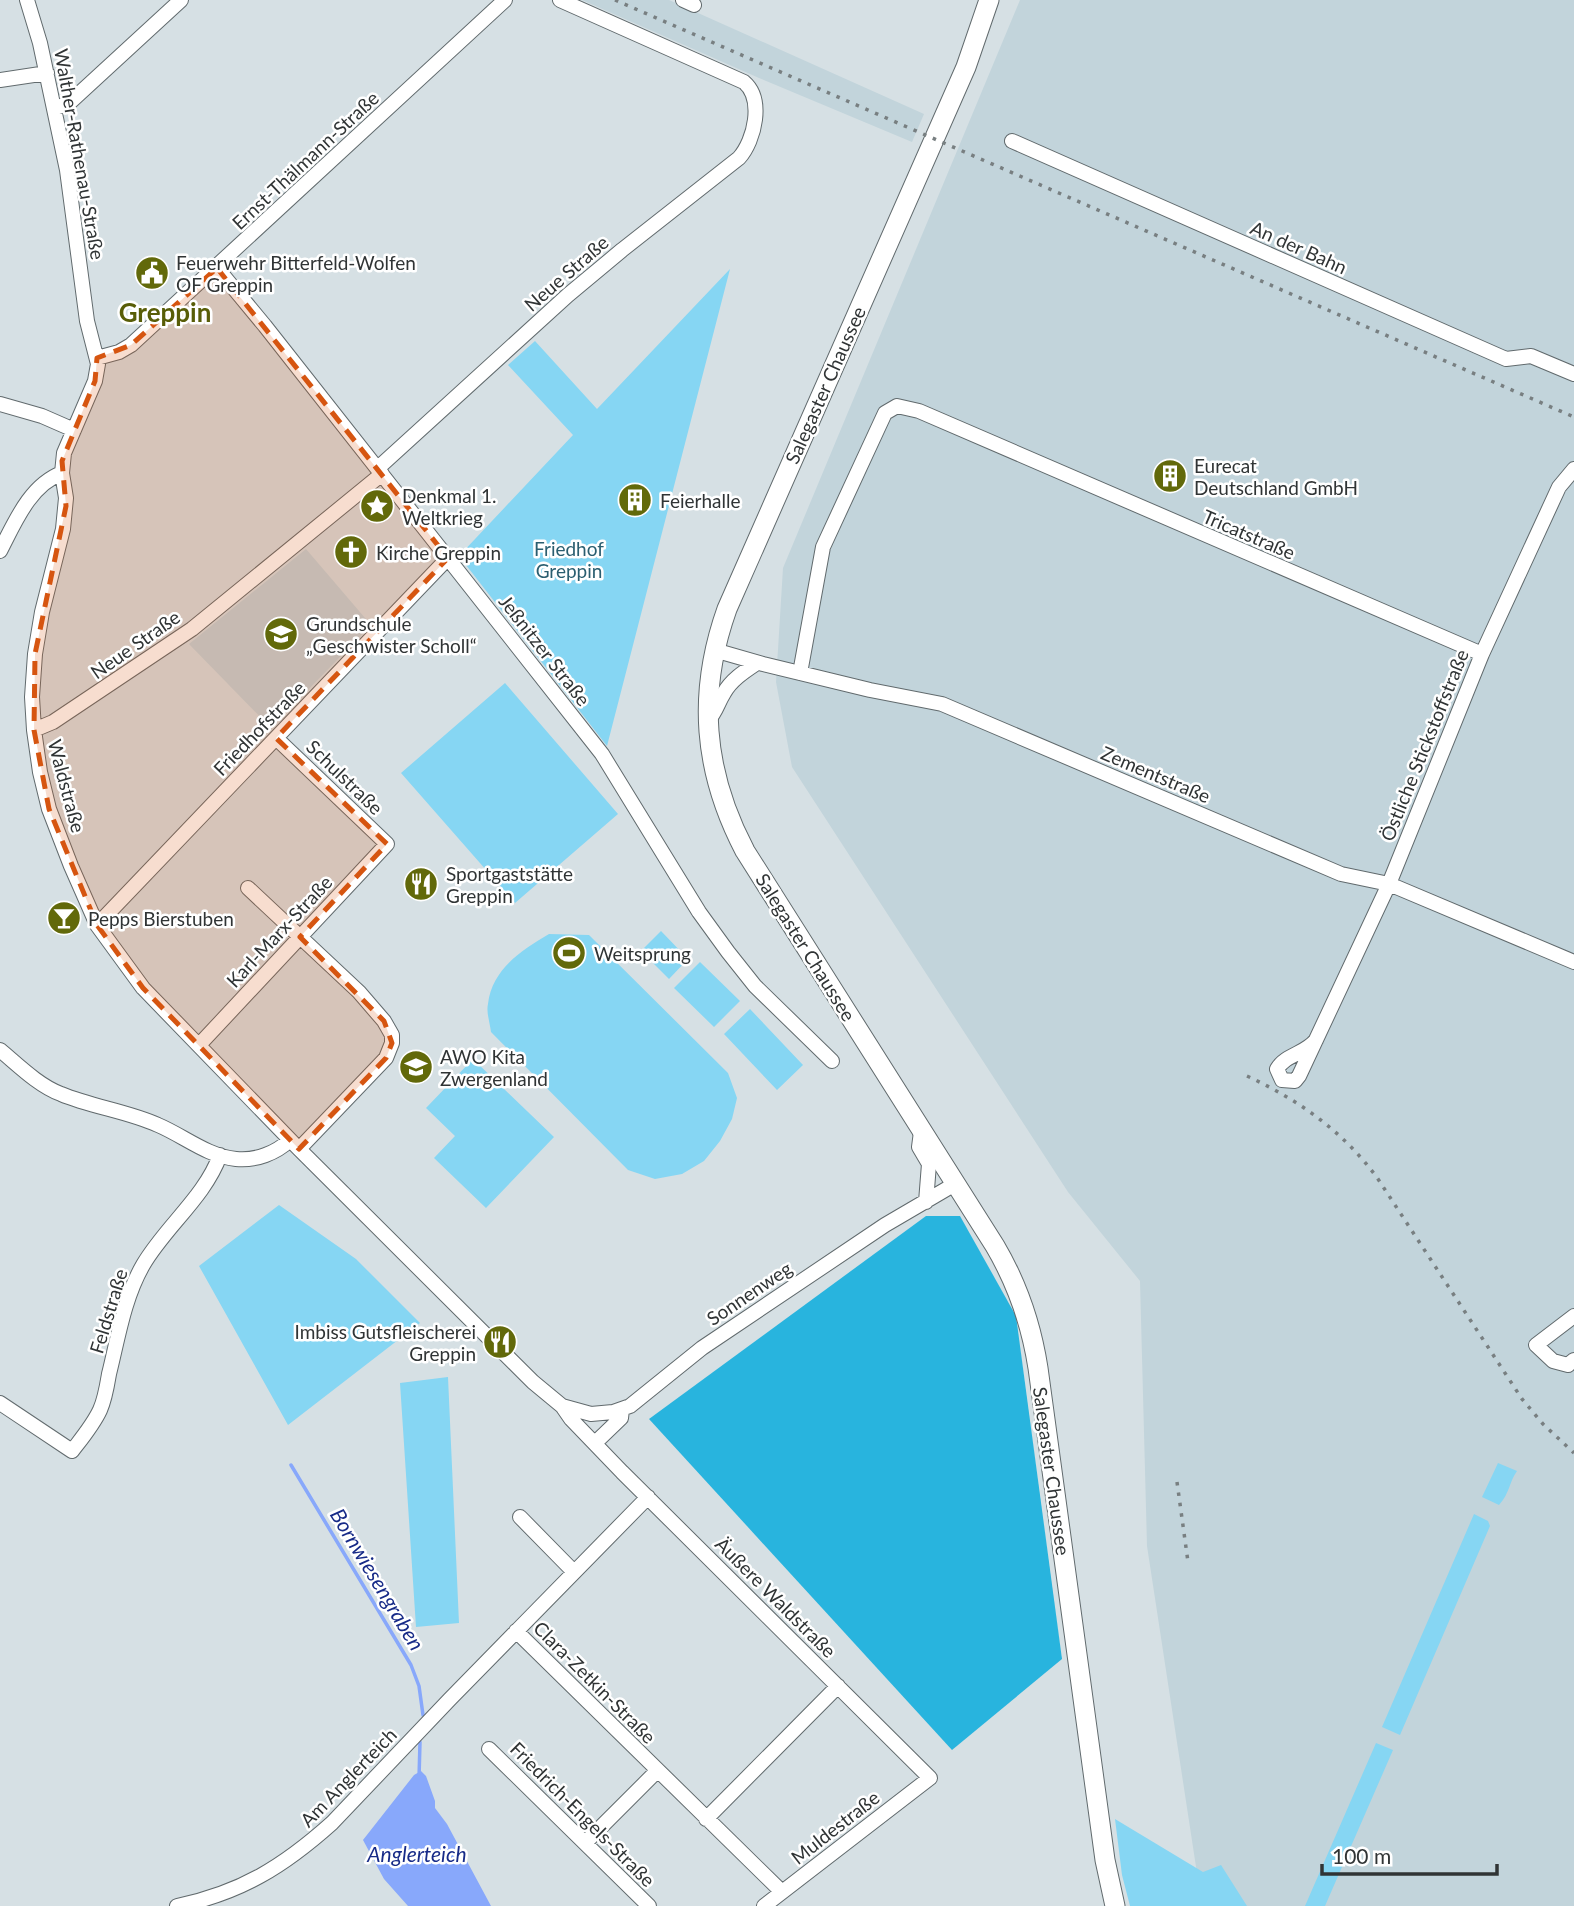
<svg xmlns="http://www.w3.org/2000/svg" width="1574" height="1906" font-family="Lato,sans-serif">
  <style>
    .built { fill: #c2d4db }
    .green { fill: #86d6f3 }
    .forest { fill: #28b4de }
    .water { fill: #88a8fb }
    .lines { fill: none; stroke-linecap: round; stroke-linejoin: round }
    .stream { stroke: #88a8fb; stroke-width: 3.5 }
    .minor-casing { stroke: #616a6d; stroke-width: 16 }
    .secondary-casing { stroke: #616a6d; stroke-width: 21 }
    .minor { stroke: #fff; stroke-width: 14 }
    .secondary { stroke: #fff; stroke-width: 19 }
    .rail { stroke: #787f81; stroke-width: 3.5; stroke-dasharray: 3.5 7; stroke-linecap: butt }
    .marked { fill: #d65510; fill-opacity: 0.2; stroke: #d65510; stroke-width: 5; stroke-dasharray: 14 9; stroke-linejoin: round }
    .labels { text-anchor: middle; dominant-baseline: central; stroke-width: 5; stroke-linejoin: round; paint-order: stroke }
    .street-label { font-size: 19px; fill: #303435; stroke: #fff }
    .poi-label { font-size: 19px; fill: #303435; stroke: #fff; text-anchor: start }
    .park-label { font-size: 19px; fill: #2a5e70; stroke: #fff }
    .water-label { font-size: 21px; font-style: italic; fill: #172b88; stroke: #fff }
    .district-label { font-size: 26px; font-weight: bold; fill: #585d07; stroke: #fff }
  </style>
  <rect width="100%" height="100%" fill="#d6e0e4"/>
  <path class="built" d="M582,0H669L924,114L912,142L759,78Z
    M1020,0H1574V1906H1202L1147,1546L1140,1281L1068,1192L792,767L776,682L783,568Z
    M306,549L371,625L271,728L189,644Z"/>
  <path class="green" d="M730,269L607,746L459,556L573,435L508,365L535,341L597,409Z
    M505,683L618,814L515,903L401,773Z
    M661,931L688,959L669,979L641,951Z
    M549,934L589,935L728,1073L737,1098L732,1119L720,1141L704,1161L682,1174L655,1179L628,1170L491,1032C490,1023 486,1012 488,1004C492,969 522,950 549,934Z
    M700,962L740,1001L714,1027L674,988Z
    M750,1009L803,1065L777,1090L724,1034Z
    M473,1059L554,1137L486,1208L434,1158L455,1136L426,1108Z
    M279,1205L356,1259L420,1323L288,1425L199,1266Z
    M448,1377L459,1623L416,1627L400,1383Z
    M1498,1463L1517,1471C1509,1482 1510,1493 1499,1505L1482,1497Z
    M1474,1514L1488,1521L1490,1526L1400,1735L1382,1727Z
    M1376,1743L1393,1750L1325,1906H1305Z
    M1115,1819L1203,1872L1221,1865L1247,1906H1130L1122,1875Z"/>
  <path class="forest" d="M926,1216H960L1016,1316L1062,1659L952,1750L649,1419Z"/>
  <path class="water" d="M421,1771L426,1776L435,1801V1808L447,1824L491,1906H408L384,1879L363,1840L414,1775Z"/>
  <g class="lines">
    <path class="stream" d="M291,1465L411,1665L419,1686L423,1715
      M419,1778L420,1742"/>
    <g class="minor-casing">
      <path id="minor" d="M27,0L40,43L67,170L87,321L98,364L95,381L64,453L62,473L66,498L63,529L42,612L35,654L32,697L34,730L40,772L49,809L71,866L97,925L143,988L299,1149L533,1382L562,1406L571,1419L622,1472L930,1778L764,1906
        M683,0L694,5
        M0,80L47,73
        M55,108L68,104L181,0
        M1012,141L1506,359L1531,356L1574,374
        M217,268L265,326L602,754L699,912L728,952L755,986L832,1061
        M97,358L119,352L131,345L505,0
        M0,404L42,416L74,430
        M378,468L568,295L622,250L739,158C755,140 764,99 744,82L560,0
        M0,551C15,522 30,485 62,473
        M714,650L763,664L870,690L942,704L1341,874L1389,884L1574,962
        M800,673L823,547L885,413L897,406L919,411L1482,654
        M707,722C717,711 717,704 724,693C731,680 745,671 757,663
        M34,730L53,722L192,629L382,474
        M248,888L359,992L384,1021L392,1035V1043L386,1058L299,1149
        M97,925L448,558
        M1316,1040C1305,1054 1286,1054 1277,1069L1282,1080L1295,1081L1299,1076L1389,884L1482,654L1559,487L1574,469
        M199,1045L387,844L276,738
        M0,1050C18,1065 39,1086 61,1094C92,1107 127,1111 158,1125C184,1136 207,1156 236,1159C256,1161 276,1153 290,1140
        M921,1132L919,1147L929,1164L926,1202
        M1574,1316L1536,1345L1553,1361L1568,1365L1574,1360
        M0,1403L72,1451C82,1438 93,1425 100,1410C105,1399 107,1386 109,1374C118,1338 124,1298 143,1265C165,1227 205,1197 220,1155
        M562,1406L591,1414L613,1412L630,1406L702,1348L885,1225L955,1184
        M595,1443L621,1418L622,1409
        M520,1517L574,1572
        M516,1631L782,1892
        M489,1749L649,1906
        M706,1819L838,1686
        M586,1842L657,1771
        M177,1906C241,1893 284,1866 332,1823L450,1699L648,1497"/>
    </g>
    <g class="secondary-casing">
      <path id="secondary" d="M989,0L966,67L727,609C697,693 703,771 745,851L995,1246C1018,1285 1031,1323 1038,1368L1105,1860L1115,1906"/>
    </g>
    <use href="#minor" class="minor"/>
    <use href="#secondary" class="secondary"/>
    <path class="rail" d="M615,0L1574,417
      M1247,1076C1299,1100 1344,1132 1378,1179L1522,1399L1543,1424L1574,1453
      M1177,1482L1188,1562"/>
  </g>
  <path class="marked" d="M217,268L448,558L276,738L387,844L300,937L384,1021L392,1043L386,1058L299,1149L143,988L97,925L49,809L34,730L35,654L66,506L62,461L95,381L97,358L131,345Z"/>
  <defs>
    <g id="civic-disc" transform="scale(1.75)"><circle r="9.5" fill="#62690a" stroke="#fff"/><path d="M-.6-6.5H3V-4.5H.6V-3L4-1V1h2V6H-6V1h2V-1L-.6-3ZM-1.2 2.5V6h2.4V2.5Z" fill="#fff"/></g>
    <g id="building-disc" transform="scale(1.75)"><circle r="9.5" fill="#62690a" stroke="#fff"/><path d="M-4-6H4V6H1V3H-1V6H-4ZM-2.5-4.3h1.7v1.8h-1.7ZM.8-4.3h1.7v1.8H.8ZM-2.5-1h1.7V.8h-1.7ZM.8-1h1.7V.8H.8Z" fill="#fff"/></g>
    <g id="sight-disc" transform="scale(1.75)"><circle r="9.5" fill="#62690a" stroke="#fff"/><path d="M0-6L1.8-2.2L6-1.7L2.9 1.2L3.7 5.4L0 3.3L-3.7 5.4L-2.9 1.2L-6-1.7L-1.8-2.2Z" fill="#fff"/></g>
    <g id="church-disc" transform="scale(1.75)"><circle r="9.5" fill="#62690a" stroke="#fff"/><path d="M-1.2-6h2.4v3.5h3.3v2.4h-3.3V6h-2.4V-.1h-3.3v-2.4h3.3Z" fill="#fff"/></g>
    <g id="school-disc" transform="scale(1.75)"><circle r="9.5" fill="#62690a" stroke="#fff"/><path d="M0-5L7-2L0 1L-7-2ZM-4 1L0 2.5L4 1V4Q0 6-4 4Z" fill="#fff"/></g>
    <g id="restaurant-disc" transform="scale(1.75)"><circle r="9.5" fill="#62690a" stroke="#fff"/><path d="M-5-6h1v4h1v-4h1v4h1v-4h1v5L-1.5 .5V6h-2V.5L-5-1ZM5-6V6H3V1.5H1.5Q1.5-4 5-6Z" fill="#fff"/></g>
    <g id="bar-disc" transform="scale(1.75)"><circle r="9.5" fill="#62690a" stroke="#fff"/><path d="M-6-5H6L.8 .8V4.5H3.5V6h-7V4.5H-.8V.8Z" fill="#fff"/></g>
    <g id="stadium-disc" transform="scale(1.75)"><circle r="9.5" fill="#62690a" stroke="#fff"/><path d="M0-5a6.5 5 0 1 0 0 10a6.5 5 0 1 0 0-10ZM-3.5-1.8h7v3.6h-7Z" fill="#fff"/></g>
  </defs>
  <g fill-rule="evenodd">
    <use href="#civic-disc" x="152" y="273"/>
    <use href="#building-disc" x="1170" y="476"/>
    <use href="#building-disc" x="635" y="500"/>
    <use href="#sight-disc" x="377" y="506"/>
    <use href="#church-disc" x="351" y="552"/>
    <use href="#school-disc" x="281" y="634"/>
    <use href="#restaurant-disc" x="421" y="884"/>
    <use href="#bar-disc" x="64" y="918"/>
    <use href="#stadium-disc" x="569" y="953"/>
    <use href="#school-disc" x="416" y="1067"/>
    <use href="#restaurant-disc" x="500" y="1342"/>
  </g>
  <g class="labels">
    <g class="street-label">
      <text transform="translate(80 154) rotate(80)">Walther-Rathenau-Straße</text>
      <text transform="translate(305 160) rotate(-43)">Ernst-Thälmann-Straße</text>
      <text transform="translate(1299 247) rotate(24)">An der Bahn</text>
      <text transform="translate(566 273) rotate(-41)">Neue Straße</text>
      <text transform="translate(825 385) rotate(-66)">Salegaster Chaussee</text>
      <text transform="translate(1249 534) rotate(23)">Tricatstraße</text>
      <text transform="translate(135 644) rotate(-35)">Neue Straße</text>
      <text transform="translate(545 650) rotate(52)">Jeßnitzer Straße</text>
      <text transform="translate(259 728) rotate(-46)">Friedhofstraße</text>
      <text transform="translate(1424 745) rotate(-68)">Östliche Stickstoffstraße</text>
      <text transform="translate(1156 774) rotate(23)">Zementstraße</text>
      <text transform="translate(345 777) rotate(44)">Schulstraße</text>
      <text transform="translate(67 786) rotate(75)">Waldstraße</text>
      <text transform="translate(279 931) rotate(-47)">Karl-Marx-Straße</text>
      <text transform="translate(806 947) rotate(58)">Salegaster Chaussee</text>
      <text transform="translate(749 1293) rotate(-34)">Sonnenweg</text>
      <text transform="translate(108 1311) rotate(-73)">Feldstraße</text>
      <text transform="translate(1052 1471) rotate(82)">Salegaster Chaussee</text>
      <text transform="translate(776 1597) rotate(45)">Äußere Waldstraße</text>
      <text transform="translate(595 1682) rotate(45)">Clara-Zetkin-Straße</text>
      <text transform="translate(348 1777) rotate(-46)">Am Anglerteich</text>
      <text transform="translate(583 1814) rotate(45)">Friedrich-Engels-Straße</text>
      <text transform="translate(835 1827) rotate(-38)">Muldestraße</text>
    </g>
    <g class="poi-label">
      <text x="176" y="262">Feuerwehr Bitterfeld-Wolfen<tspan x="176" dy="22">OF Greppin</tspan></text>
      <text x="1194" y="465">Eurecat<tspan x="1194" dy="22">Deutschland GmbH</tspan></text>
      <text x="402" y="495">Denkmal 1.<tspan x="402" dy="22">Weltkrieg</tspan></text>
      <text x="660" y="500">Feierhalle</text>
      <text x="376" y="552">Kirche Greppin</text>
      <text x="306" y="623">Grundschule<tspan x="306" dy="22">„Geschwister Scholl“</tspan></text>
      <text x="446" y="873">Sportgaststätte<tspan x="446" dy="22">Greppin</tspan></text>
      <text x="88" y="918">Pepps Bierstuben</text>
      <text x="594" y="953">Weitsprung</text>
      <text x="440" y="1056">AWO Kita<tspan x="440" dy="22">Zwergenland</tspan></text>
      <text x="476" y="1331" text-anchor="end">Imbiss Gutsfleischerei<tspan x="476" dy="22">Greppin</tspan></text>
    </g>
    <g class="park-label">
      <text x="569" y="548">Friedhof<tspan x="569" dy="22">Greppin</tspan></text>
    </g>
    <g class="water-label">
      <text transform="translate(378 1579) rotate(59)">Bornwiesengraben</text>
      <text x="417" y="1853">Anglerteich</text>
    </g>
    <g class="district-label">
      <text x="165" y="312">Greppin</text>
    </g>
  </g>
  <path d="M1322 1864v10h175v-10" fill="none" stroke="#303435" stroke-width="3.5"/>
  <text x="1332" y="1864" font-size="21" fill="#303435" stroke="#ffffff" stroke-width="5" paint-order="stroke">100 m</text>
</svg>
